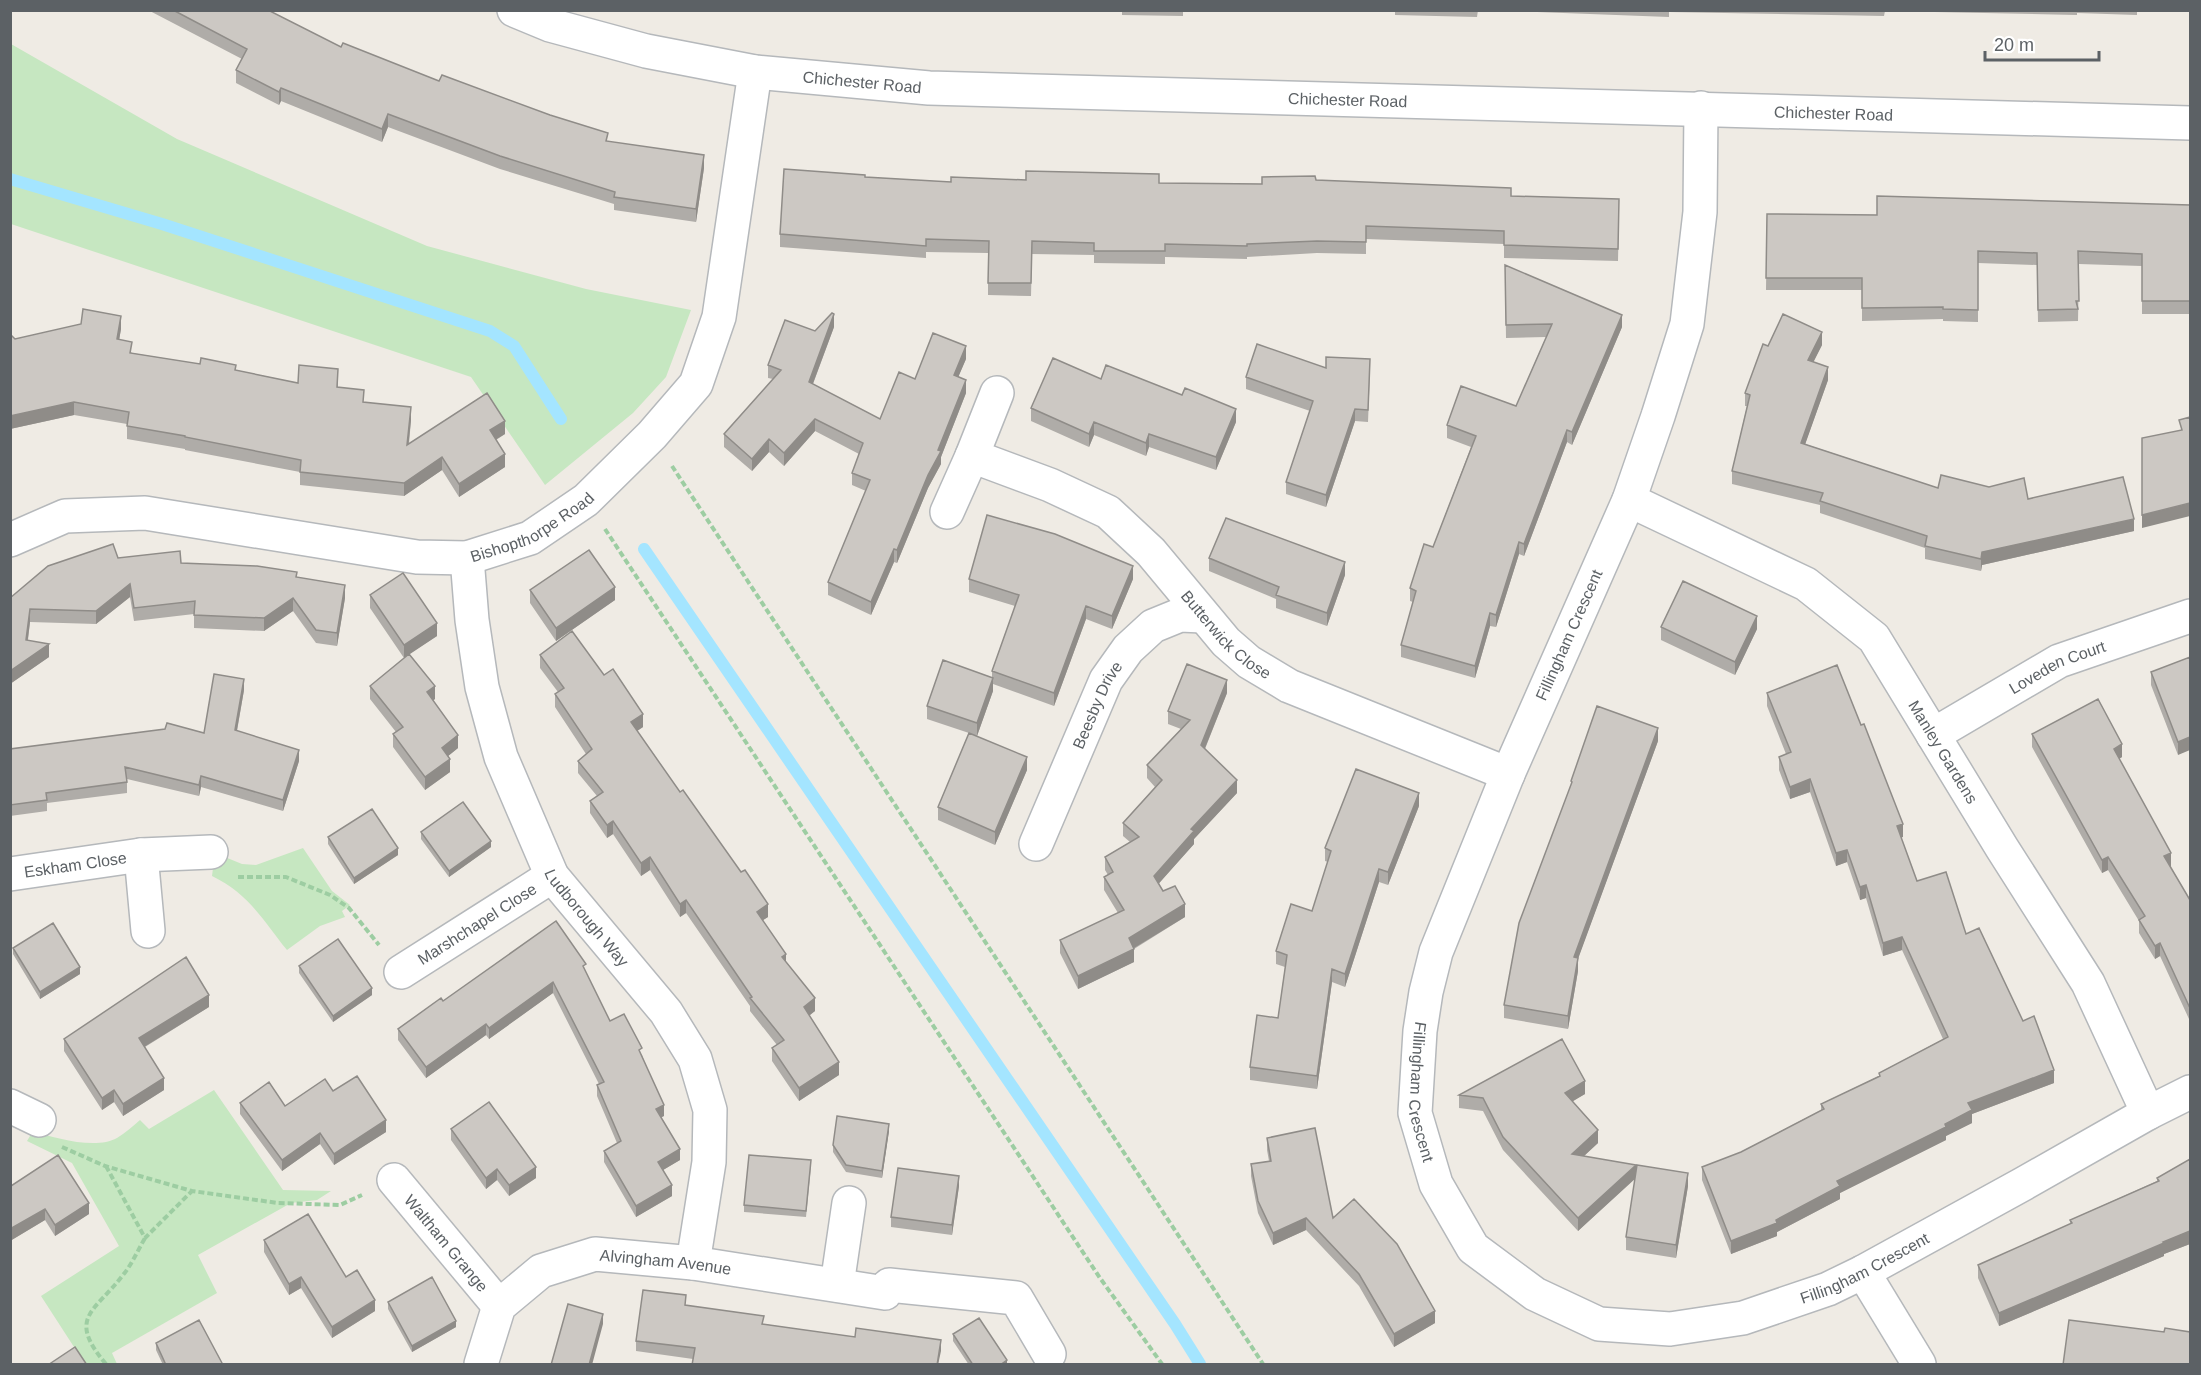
<svg xmlns="http://www.w3.org/2000/svg" width="2201" height="1375" font-family="Arial,sans-serif">
  <style>
    .green { fill: #c6e7c1 }
    .lines { fill: none; stroke-linecap: round; stroke-linejoin: round }
    .stream { stroke: #a4e5ff; stroke-width: 12 }
    .minor-casing { stroke: #b5b8bb; stroke-width: 36 }
    .path { stroke: #9dcda2; stroke-width: 4; stroke-dasharray: 6 3; stroke-linecap: butt }
    .minor { stroke: #fff; stroke-width: 33 }
    .wall { fill: #afaca8 }
    .shaded-wall { fill: #8f8c88 }
    .building { fill: #ccc8c3; stroke: #8f8c88; stroke-width: 1.5 }
    .labels { text-anchor: middle; dominant-baseline: central; stroke-width: 4.5; stroke-linejoin: round; paint-order: stroke }
    .street-label { font-size: 16px; fill: #5c6165; stroke: #fff }
  </style>
  <rect width="100%" height="100%" fill="#efebe4"/>
  <path class="green" d="M11,44L177,139L427,246L586,289L691,310L666,377L633,413L545,485L471,377L11,224Z
    M303,848L332,891L350,905L342,911L345,917L320,926L287,950C262,919 249,894 212,876L215,853L242,864L256,865Z
    M214,1090L283,1190L331,1191L317,1200L291,1203L198,1255L217,1293L112,1353L117,1364H85L41,1296L119,1246L72,1163L27,1141L33,1131C54,1138 96,1150 117,1138C125,1133 133,1126 140,1120L149,1129Z"/>
  <g class="lines">
    <path class="stream" d="M10,179L162,224L490,331L514,346L561,419
      M644,549L1175,1324L1200,1364"/>
    <g class="minor-casing">
      <g id="minor">
        <path id="s1" d="M514,10L550,25L646,51L755,72L929,88L2190,123"/>
        <path id="s2" d="M1701,108L1700,212L1687,324L1658,416L1629,500L1508,774L1436,952L1426,992L1420,1031L1415,1113L1436,1184L1473,1248L1535,1294L1599,1324L1670,1329L1743,1318L1828,1289L1863,1272L2023,1184L2148,1113L2190,1092"/>
        <path id="s3" d="M997,393L972,456L1050,485L1108,512L1151,552L1226,642L1249,662L1289,686L1508,774"/>
        <path id="s4" d="M1629,500L1806,584L1874,638L2002,848L2088,983L2148,1113"/>
        <path d="M947,512L972,456"/>
        <path id="s5" d="M10,540L65,516L145,513L417,557L467,558L530,538L586,500L652,435L696,384L719,317L755,72"/>
        <path id="s6" d="M467,558L472,620L482,687L501,757L552,876L666,1012L695,1059L710,1110L709,1162L693,1263"/>
        <path id="s7" d="M1933,735L2059,661L2190,616"/>
        <path id="s8" d="M1036,844L1106,680L1128,649L1153,626L1180,615L1203,616"/>
        <path d="M141,855L148,931"/>
        <path id="s9" d="M10,874L141,855L211,852"/>
        <path id="s10" d="M401,972L552,876"/>
        <path d="M10,1106L39,1120"/>
        <path id="s11" d="M394,1180L499,1306"/>
        <path d="M1863,1272L1919,1364"/>
        <path d="M837,1285L849,1203"/>
        <path id="s12" d="M481,1364L499,1306L541,1271L595,1254L693,1263L885,1293L889,1285L1016,1298L1049,1354"/>
      </g>
    </g>
    <path class="path" d="M672,466L1263,1364
      M605,529L1100,1278L1162,1364
      M238,877H286L330,895L349,908L379,945
      M62,1147L105,1166L192,1191L278,1203L340,1205L362,1195
      M106,1166L145,1238L192,1191
      M106,1364C66,1317 95,1312 123,1275C132,1264 138,1250 145,1238"/>
    <use href="#minor" class="minor"/>
  </g>
  <path class="wall" d="M148,10H268L341,47L608,141L704,168L696,222L614,210V204L500,169L388,127L382,142L281,101L279,105L236,83V70L242,59Z
    M1122,10H1183V16L1122,15Z
    M1327,10H1478L1477,17L1395,15V12Z
    M1482,10H2137V15L2077,13V15L1885,11L1884,16L1669,12V17Z
    M865,177L951,182L1262,184L1316,180L1511,196L1619,212L1618,261L1504,258V244L1366,239V254L1317,253L1247,257V259L1165,257V264L1094,263V255L1032,254L1031,296L988,295V253L926,252V258L780,247V234Z
    M2190,205V314H2142V266L2079,264L2078,321L2038,322L2037,265L1978,263V322L1943,321V319L1862,321V290H1766L1767,214L1877,215Z
    M1505,265L1622,327L1572,445L1567,442L1524,556L1519,554L1496,627L1490,626L1475,678L1401,657V645L1413,602L1410,601V588L1433,547L1471,447L1447,438V425L1516,406L1546,337L1506,338Z
    M834,327L813,384L880,419L915,379L966,359L958,377L966,393L941,457V464L928,488L897,563L894,562L871,615L828,595V582L866,491L852,485V473L859,454L815,431L784,466L769,452L752,471L724,447V434L773,379L768,378V365L815,331Z
    M121,329L119,340L132,353L236,370L298,383L338,382V388L364,403L411,420L409,444L505,434L496,440L505,467L459,497L442,470L404,496L300,485V472L185,450V449L127,439V424L74,415L10,429V334L15,339Z
    M1822,345L1813,362L1828,380L1805,444L1938,488L2028,499L2134,531L1982,565L1981,571L1925,559V548L1820,513V505L1732,484V471L1747,406H1745V393L1768,346Z
    M1326,368L1370,371L1368,422L1355,421L1326,507L1286,494V482L1310,411L1246,389V377Z
    M1101,379L1236,422L1216,470L1149,447L1146,456L1094,435L1089,447L1031,421V408Z
    M118,558L181,563L297,577L345,598L337,646L316,643L293,611L264,631L194,628V614L134,621L130,597L96,624L30,622L28,640L49,657L10,684V598Z
    M1209,558L1345,575L1327,626L1276,608V599L1209,571Z
    M969,579H1133L1112,629L1086,619L1054,706L993,684V691L977,736L1027,770L995,845L938,820V807L969,733L927,719V706L992,677V671L1015,606L969,592Z
    M530,590L615,600L556,641L530,603Z
    M370,595L437,636L409,654L435,699L433,700L458,748L448,756L450,772L425,790L393,747V734L396,732L370,699V686L404,658L370,608Z
    M1661,627L1757,629L1735,675L1661,640Z
    M540,655L604,675L643,727L637,731L768,917L763,920L786,962L815,1011L809,1015L839,1075L799,1101L772,1061V1048L777,1045L750,1011V1006L686,913L680,917L650,870L641,876L613,834L607,838L590,813V801L597,796L578,773V761L586,754L555,707V694L558,692L540,668Z
    M2190,657L2178,755L2151,685V672Z
    M244,690L237,731L299,761L283,811L201,787L199,796L127,779V793L47,803V811L10,816V749L204,733Z
    M1227,693L1205,749L1237,793L1194,839V844L1158,884L1163,891L1185,917L1134,949V962L1078,989L1060,953V940L1118,913L1104,890V877L1108,875L1105,870V857L1130,842L1123,836V823L1155,787L1147,778V765L1181,729L1168,724V711Z
    M1767,693L1903,837H1901L1917,881L1966,934L2023,1021L2054,1083L1972,1114V1123L1946,1136V1140L1840,1193V1199L1777,1232V1236L1731,1254L1702,1180V1167L1741,1152L1821,1110V1104L1879,1076V1073L1943,1039L1902,950L1883,956L1866,898L1860,900L1847,862L1836,866L1810,792L1790,799L1779,770V757L1786,754L1767,706Z
    M2032,734L2122,757L2119,759L2171,866H2170L2190,900L2189,1019L2160,956L2155,959L2139,933V921L2108,870L2102,873L2032,747Z
    M1658,741L1578,958V971L1568,1029L1504,1018V1005L1571,786V781Z
    M1419,806L1388,885L1379,882L1345,987L1332,982L1317,1089L1250,1080V1067L1278,1018L1285,967L1276,964V951L1312,911L1328,862L1325,861V848Z
    M421,832L491,847L449,877L421,839Z
    M328,837L398,855L354,884L328,844Z
    M13,948L80,974L40,999L13,954Z
    M299,966L372,995L333,1022L299,973Z
    M586,973L610,1021L642,1055L664,1116L661,1117L680,1160L663,1170L672,1196L636,1217L604,1162V1151L617,1143L597,1096V1085L599,1084L553,993L489,1039L486,1035L426,1078L398,1040V1029L443,1001Z
    M209,1007L145,1047L164,1090L123,1116L114,1102L102,1110L64,1051V1039Z
    M333,1091L386,1132L334,1165L320,1144L282,1171L240,1114V1103L285,1106Z
    M1585,1094L1572,1101L1598,1143L1584,1156L1636,1173L1688,1186L1676,1258L1626,1250V1237L1635,1178L1578,1231L1503,1150L1483,1111L1459,1108V1095Z
    M451,1129L536,1178L509,1196L497,1180L486,1189L451,1140Z
    M889,1131L882,1178L846,1172L833,1152V1145Z
    M1267,1138L1333,1218L1435,1323L1394,1347L1359,1286L1306,1230L1273,1245L1258,1213L1251,1176V1164L1269,1161L1267,1150Z
    M2190,1159V1244L2164,1254V1256L1999,1326L1978,1278V1265L2070,1224V1220L2157,1181V1178Z
    M811,1166L806,1217L744,1212V1205Z
    M10,1185L11,1186L89,1214L55,1236L45,1220L10,1241Z
    M959,1186L952,1235L891,1227V1217Z
    M264,1240L346,1277L375,1311L332,1338L301,1288L289,1295L264,1252Z
    M388,1302L456,1327L412,1352L388,1309Z
    M686,1305L764,1324L941,1351L693,1359L636,1351V1341Z
    M953,1334L1007,1365H969L953,1341Z
    M156,1343L222,1365H163L156,1350Z"/>
  <path class="shaded-wall" d="M281,88V101L279,105V92Z
    M388,114V127L382,142V129Z
    M704,155V168L696,222V209Z
    M834,314V327L809,394V382Z
    M1622,315V327L1572,445V432Z
    M121,316V329L117,352V339Z
    M1822,332V345L1808,373V360Z
    M966,346V359L954,387V375Z
    M1828,367V380L1801,456V443Z
    M966,380V393L941,457V464L928,488L897,563V550Z
    M74,402V415L10,429V416Z
    M411,407V420L407,458V445Z
    M1236,409V422L1216,470V457Z
    M1355,409V421L1326,507V495Z
    M815,419V431L784,466V453Z
    M505,421V434L490,443V430Z
    M1094,422V435L1089,447V434Z
    M1567,430V442L1524,556V544Z
    M1149,434V447L1146,456V443Z
    M769,439V452L752,471V459Z
    M505,454V467L459,497V484Z
    M442,457V470L404,496V483Z
    M2190,503V516L2142,528V515Z
    M2134,519V531L1982,565L1981,571V559L1982,552Z
    M1519,542V554L1496,627V615Z
    M894,549V562L871,615V602Z
    M1345,562V575L1327,626V613Z
    M1133,566V579L1112,629V616Z
    M130,584V597L96,624V611Z
    M345,585V598L337,646V633Z
    M615,587V600L556,641V628Z
    M293,598V611L264,631V618Z
    M1086,606V619L1054,706V693Z
    M30,609V622L26,653V640Z
    M1490,613V626L1475,678V666Z
    M1757,616V629L1735,675V662Z
    M437,623V636L404,658V645Z
    M49,644V657L10,684V671Z
    M993,678V691L977,736V723Z
    M244,679V690L235,741V730Z
    M1227,680V693L1201,758V745Z
    M435,686V699L427,705V692Z
    M643,714V727L631,735V722Z
    M1658,728V741L1574,970V957Z
    M458,735V748L442,761V748Z
    M2190,737V750L2178,755V742Z
    M2122,744V757L2114,762V749Z
    M299,750V761L283,811V800Z
    M1027,757V770L995,845V832Z
    M450,759V772L425,790V777Z
    M201,776V787L199,796V785Z
    M1810,779V792L1790,799V787Z
    M1237,780V793L1194,839V844L1154,889V876L1191,829Z
    M1419,793V806L1388,885V872Z
    M613,821V834L607,838V825Z
    M1903,824V837L1897,839V826Z
    M491,841V847L449,877V871Z
    M398,848V855L354,884V878Z
    M1847,850V862L1836,866V853Z
    M2171,853V866L2164,869V856Z
    M650,857V870L641,876V863Z
    M2108,857V870L2102,873V860Z
    M1379,869V882L1345,987V974Z
    M1866,885V898L1860,900V887Z
    M686,900V913L680,917V904Z
    M768,904V917L757,924V912Z
    M1185,904V917L1129,951V938Z
    M1902,937V950L1883,956V943Z
    M2160,943V956L2155,959V946Z
    M1134,949V962L1078,989V976Z
    M786,954V967L782,957Z
    M1578,958V971L1568,1029V1016Z
    M80,967V974L40,999V992Z
    M1332,969V982L1317,1089V1076Z
    M553,982V993L489,1039V1028Z
    M372,988V995L333,1022V1016Z
    M209,995V1007L139,1050V1038Z
    M815,998V1011L804,1020V1007Z
    M2190,1005V1018L2189,1019V1006Z
    M486,1024V1035L426,1078V1067Z
    M839,1062V1075L799,1101V1088Z
    M2054,1070V1083L1972,1114V1123L1946,1136V1140L1840,1193V1199L1777,1232V1236L1731,1254V1241L1776,1220L1837,1181L1945,1124L1968,1103Z
    M164,1078V1090L123,1116V1104Z
    M1585,1081V1094L1565,1106V1093Z
    M114,1090V1102L102,1110V1098Z
    M664,1105V1116L656,1120V1109Z
    M386,1120V1132L334,1165V1154Z
    M889,1124V1131L882,1178V1171Z
    M1598,1130V1143L1572,1167V1154Z
    M320,1133V1144L282,1171V1160Z
    M680,1149V1160L658,1173V1162Z
    M1636,1165V1178L1578,1231V1218Z
    M536,1167V1178L509,1196V1185Z
    M497,1169V1180L486,1189V1178Z
    M1688,1173V1186L1676,1258V1245Z
    M959,1176V1186L952,1235V1225Z
    M672,1185V1196L636,1217V1206Z
    M89,1203V1214L55,1236V1225Z
    M45,1209V1220L10,1241V1229Z
    M1306,1218V1230L1273,1245V1233Z
    M2190,1231V1244L2164,1254V1256L1999,1326V1313L2163,1242Z
    M301,1277V1288L289,1295V1284Z
    M375,1300V1311L332,1338V1327Z
    M1435,1311V1323L1394,1347V1334Z
    M603,1314V1324L592,1365H589Z
    M456,1321V1327L412,1352V1346Z
    M941,1340V1351L938,1365H937Z
    M1007,1360V1365H1000Z"/>
  <path class="building" d="M173,10H268L341,47L343,43L439,81L442,75L550,115L608,133L606,141L704,155L696,209L614,197L615,192L500,156L388,114L382,129L281,88L279,92L236,70L247,49Z
    M784,169L865,175V177L951,182V177L1026,180V171L1159,174V183L1262,184V177L1315,176L1316,180L1511,188V196L1619,199L1618,249L1504,245V231L1366,226V242L1317,241L1247,244V246L1165,244V251H1094V243L1032,241L1031,283H988L989,241L926,239V246L780,234Z
    M1877,196L2190,205V301H2142V254L2078,251L2079,301H2076L2078,309L2038,310L2037,253L1978,251V310L1943,309V307L1862,308V278H1766L1767,214L1877,215Z
    M1505,265L1622,315L1572,432L1567,430L1524,544L1519,542L1496,615L1490,613L1475,666L1401,645L1416,591L1410,588L1424,544L1433,547L1476,436L1447,425L1461,386L1516,406L1552,324L1506,325Z
    M83,309L121,316L117,339L132,342L130,353L200,364L201,358L236,365L235,370L298,383L299,365L338,369L337,387L364,390L363,402L411,407L407,445L487,393L505,421L490,430L505,454L459,484L442,457L404,483L300,472L301,460L185,437V436L127,426L129,412L74,402L10,416V334L15,339L81,324Z
    M832,313L834,314L809,382L880,419L899,372L915,379L933,333L966,346L954,375L966,380L938,450L941,451L928,475L897,550L894,549L871,602L828,582L870,480L852,473L863,443L815,419L784,453L769,439L752,459L724,434L781,370L768,365L785,320L815,331Z
    M1783,314L1822,332L1808,360L1828,367L1801,443L1938,488L1941,475L1989,487L2024,478L2028,499L2123,477L2134,519L1982,552L1981,559L1925,546L1927,536L1820,501L1823,493L1732,471L1750,395L1745,393L1763,344L1768,346Z
    M1257,344L1326,368V357L1370,359L1368,410L1355,409L1326,495L1286,482L1313,401L1246,377Z
    M1053,358L1101,379L1106,365L1182,395L1185,388L1236,409L1216,457L1149,434L1146,443L1094,422L1089,434L1031,408Z
    M2190,417V503L2142,515V438L2182,430L2179,420Z
    M987,515L1055,534L1133,566L1112,616L1086,606L1054,693L992,671L1019,595L969,579Z
    M1226,518L1345,562L1327,613L1276,595L1279,587L1209,558Z
    M113,544L118,558L180,551L181,563L257,566L297,572L296,577L345,585L337,633L316,630L293,598L264,618L194,615L195,601L134,608L130,584L96,611L30,609L26,640L49,644L10,671V598L48,566Z
    M589,550L615,587L556,628L530,590Z
    M403,573L437,623L404,645L370,595Z
    M1683,581L1757,616L1735,662L1661,627Z
    M572,631L604,675L613,669L643,714L631,722L680,792L683,790L741,872L745,870L768,904L757,912L786,954L782,957L815,998L804,1007L839,1062L799,1088L772,1048L784,1040L750,998L752,997L686,900L680,904L650,857L641,863L613,821L607,825L590,801L603,792L578,761L592,749L555,694L564,688L540,655Z
    M409,654L435,686L427,692L458,735L442,748L450,759L425,777L393,734L403,727L370,686Z
    M2190,657V737L2178,742L2151,672Z
    M943,660L993,678L977,723L927,706Z
    M1187,664L1227,680L1201,745L1237,780L1191,829L1194,831L1154,876L1163,891L1175,886L1185,904L1129,938L1134,949L1078,976L1060,940L1124,910L1104,877L1113,872L1105,857L1139,837L1123,823L1162,780L1147,765L1190,720L1168,711Z
    M1837,665L1861,725L1864,724L1903,824L1897,826L1917,881L1946,872L1966,934L1979,928L2023,1021L2034,1016L2054,1070L1968,1103L1972,1110L1945,1124L1946,1127L1837,1181L1840,1186L1776,1220L1777,1223L1731,1241L1702,1167L1741,1152L1824,1109L1821,1104L1880,1076L1879,1073L1948,1037L1902,937L1883,943L1866,885L1860,887L1847,850L1836,853L1810,779L1790,787L1779,757L1791,752L1767,693Z
    M214,674L244,679L235,730L299,750L283,800L201,776L199,785L125,767L127,782L46,793L47,800L10,805V749L165,729L167,723L204,733Z
    M2098,699L2122,744L2114,749L2171,853L2164,856L2190,900V1005L2189,1006L2160,943L2155,946L2139,920L2145,916L2108,857L2102,860L2032,734Z
    M1597,706L1658,728L1574,957L1578,958L1568,1016L1504,1005L1519,923L1572,782L1571,781Z
    M969,733L1027,757L995,832L938,807Z
    M1356,769L1419,793L1388,872L1379,869L1345,974L1332,969L1317,1076L1250,1067L1257,1015L1278,1018L1287,955L1276,951L1291,904L1312,911L1331,851L1325,848Z
    M463,802L491,841L449,871L421,832Z
    M372,809L398,848L354,878L328,837Z
    M556,921L586,964L583,966L610,1021L624,1014L642,1048L639,1050L664,1105L656,1109L680,1149L658,1162L672,1185L636,1206L604,1151L621,1141L597,1085L604,1082L553,982L489,1028L486,1024L426,1067L398,1029L441,998L443,1001Z
    M53,923L80,967L40,992L13,948Z
    M338,939L372,988L333,1016L299,966Z
    M186,957L209,995L139,1038L164,1078L123,1104L114,1090L102,1098L64,1039Z
    M1562,1039L1585,1081L1565,1093L1598,1130L1572,1154L1636,1165L1578,1218L1503,1137L1483,1098L1459,1095Z
    M357,1076L386,1120L334,1154L320,1133L282,1160L240,1103L269,1082L285,1106L325,1079L333,1091Z
    M489,1102L536,1167L509,1185L497,1169L486,1178L451,1129Z
    M837,1116L889,1124L882,1171L846,1165L833,1145Z
    M1315,1128L1333,1218L1354,1199L1397,1244L1435,1311L1394,1334L1359,1274L1306,1218L1273,1233L1258,1201L1251,1164L1271,1161L1267,1138Z
    M58,1155L89,1203L55,1225L45,1209L10,1229V1185L11,1186Z
    M749,1155L811,1160L806,1211L744,1205Z
    M2190,1159V1231L2163,1242L2164,1243L1999,1313L1978,1265L2072,1223L2070,1220L2159,1181L2157,1178Z
    M1637,1165L1688,1173L1676,1245L1626,1237Z
    M898,1168L959,1176L952,1225L891,1217Z
    M308,1214L346,1277L357,1270L375,1300L332,1327L301,1277L289,1284L264,1240Z
    M432,1277L456,1321L412,1346L388,1302Z
    M643,1290L686,1295L685,1305L764,1316L762,1324L855,1337L856,1328L941,1340L937,1365H692L695,1348L636,1341Z
    M568,1304L603,1314L589,1365H551Z
    M979,1318L1007,1360L1000,1365H973L953,1334Z
    M199,1320L222,1363L220,1365H166L156,1343Z
    M2069,1320L2164,1332L2165,1328L2190,1332V1365H2063Z
    M75,1347L87,1365H48Z"/>
  <g class="labels">
    <g class="street-label">
      <text stroke="none"><textPath href="#s1" startOffset="357">Chichester Road</textPath></text>
      <text stroke="none"><textPath href="#s1" startOffset="843">Chichester Road</textPath></text>
      <text stroke="none"><textPath href="#s1" startOffset="1329">Chichester Road</textPath></text>
      <text stroke="none"><textPath href="#s5" startOffset="538">Bishopthorpe Road</textPath></text>
      <text stroke="none"><textPath href="#s3" startOffset="386">Butterwick Close</textPath></text>
      <text transform="translate(1569 635) rotate(-66)">Fillingham Crescent</text>
      <text stroke="none"><textPath href="#s7" startOffset="142">Loveden Court</textPath></text>
      <text stroke="none"><textPath href="#s8" startOffset="152">Beesby Drive</textPath></text>
      <text stroke="none"><textPath href="#s4" startOffset="416">Manley Gardens</textPath></text>
      <text stroke="none"><textPath href="#s9" startOffset="66">Eskham Close</textPath></text>
      <text stroke="none"><textPath href="#s6" startOffset="386">Ludborough Way</textPath></text>
      <text stroke="none"><textPath href="#s10" startOffset="90">Marshchapel Close</textPath></text>
      <text stroke="none"><textPath href="#s2" startOffset="1036">Fillingham Crescent</textPath></text>
      <text stroke="none"><textPath href="#s11" startOffset="82">Waltham Grange</textPath></text>
      <text stroke="none"><textPath href="#s12" startOffset="243">Alvingham Avenue</textPath></text>
      <text stroke="none"><textPath href="#s2" startOffset="1629">Fillingham Crescent</textPath></text>
    </g>
  </g>
  <rect width="2201" height="1375" fill="none" stroke="#5c6165" stroke-width="24"/>
  <path d="M1985 51v9h114v-9" fill="none" stroke="#5c6165" stroke-width="3"/>
  <text x="1994" y="51" font-size="18" fill="#5c6165" stroke="#ffffff" stroke-width="4.5" paint-order="stroke">20 m</text>
</svg>
